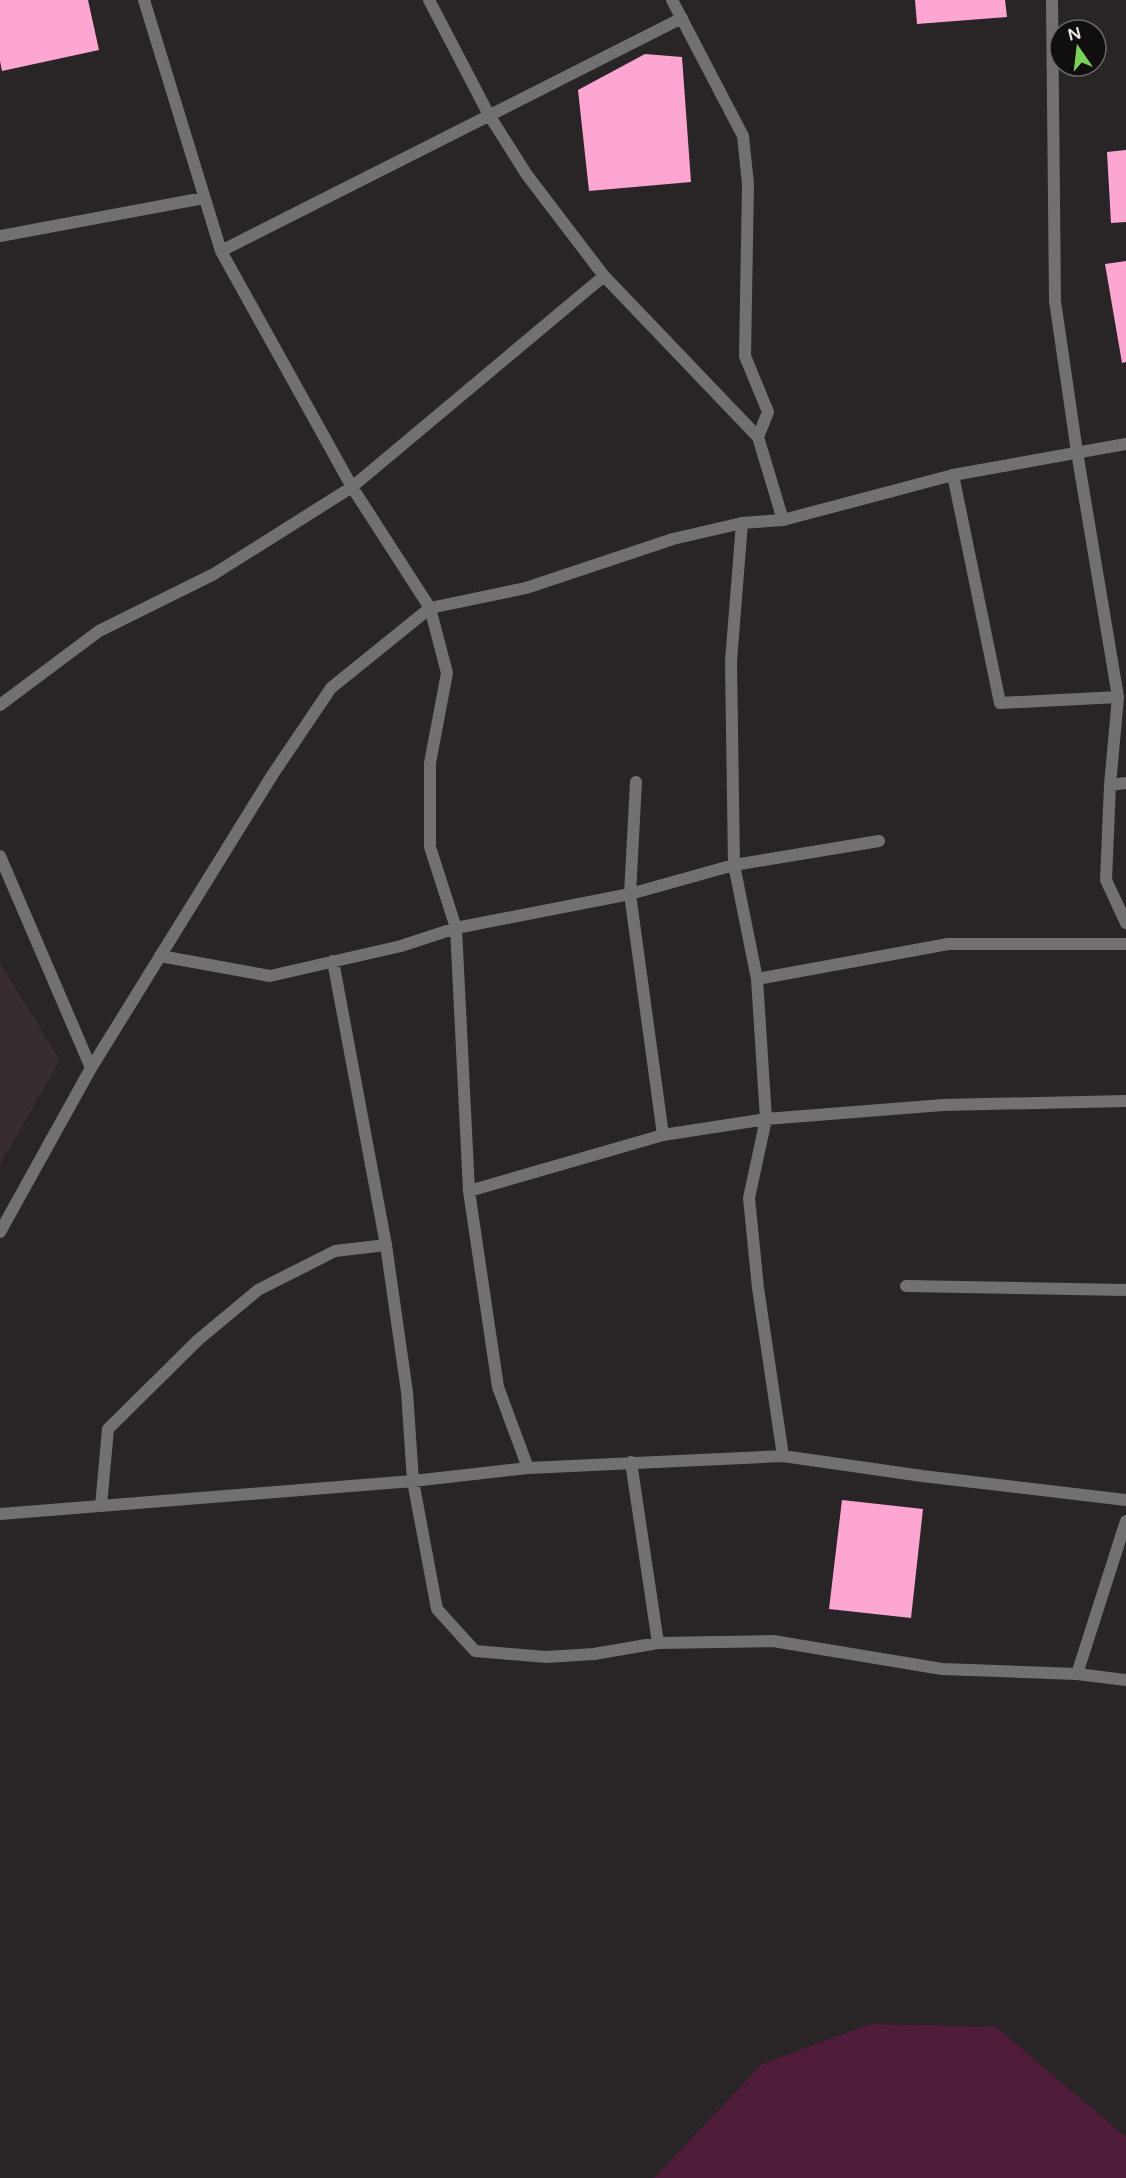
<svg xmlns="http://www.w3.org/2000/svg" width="1126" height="2178" font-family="'Varela Round',sans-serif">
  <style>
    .built { fill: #372c31 }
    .green { fill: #4f1c39 }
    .building { fill: #fda6d2 }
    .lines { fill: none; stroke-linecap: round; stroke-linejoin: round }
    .service { stroke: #737071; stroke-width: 12 }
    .minor { stroke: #737071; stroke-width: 12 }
    .tertiary { stroke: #737071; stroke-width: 12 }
  </style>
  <rect width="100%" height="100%" fill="#292426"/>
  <path class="built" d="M0,963L60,1060L0,1165Z"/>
  <path class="green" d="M871,2024L996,2027L1126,2137V2178H654L762,2064Z"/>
  <path class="building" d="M0,0H88L99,50L2,71L0,61Z
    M915,0H1005L1007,17L917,24Z
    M645,54L682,57L691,182L589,191L578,90Z
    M1126,150V222L1111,223L1107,152Z
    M1126,261V362L1122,363L1105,264Z
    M842,1500L923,1509L911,1618L829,1609Z"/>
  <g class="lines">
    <path class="service" d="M630,894L663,1135
      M101,1506L108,1429L198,1340L258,1290L335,1251L386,1245"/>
    <path class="minor" d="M144,0L221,251L352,487L430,608L447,673L430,763V847L456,928L469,1191L498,1387L528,1468
      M429,0L489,115L527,175L604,276L758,437L783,520
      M672,0L743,136L748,184L745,356L768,412L758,437
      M1052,0L1055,301L1077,452L1118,697L1110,785L1106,880L1126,923
      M0,236L204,198
      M221,251L682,18
      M953,475L1000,703L1118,697
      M742,523L731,661L734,865L757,979L766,1119L749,1198L758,1288L783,1456
      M0,705L99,631L214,574L352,487L604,276
      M1110,785L1126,783
      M0,856L91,1068
      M630,894L636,782
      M160,956L270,976L401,946L456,928L630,894L734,865L879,841
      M333,961L386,1245L407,1392L413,1481L437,1609L475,1651L546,1657L594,1654L658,1643L773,1641L942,1669L1077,1674L1126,1680
      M757,979L948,944H1126
      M469,1191L663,1135L766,1119L943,1105L1126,1101
      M906,1286L1126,1290
      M631,1462L658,1643
      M0,1514L413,1481L528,1468L783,1456L922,1476L1126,1500
      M1077,1674L1126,1521"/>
    <path class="tertiary" d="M0,1232L91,1068L273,774L331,688L430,608L526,588L673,539L742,523L783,520L953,475L1126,444"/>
  </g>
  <g transform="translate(1078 48) rotate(346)"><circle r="28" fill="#100e0f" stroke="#686667" stroke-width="1.5"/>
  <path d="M0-4.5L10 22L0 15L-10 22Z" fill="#79d157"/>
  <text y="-9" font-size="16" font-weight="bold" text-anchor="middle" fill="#edeaeb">N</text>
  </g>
</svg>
